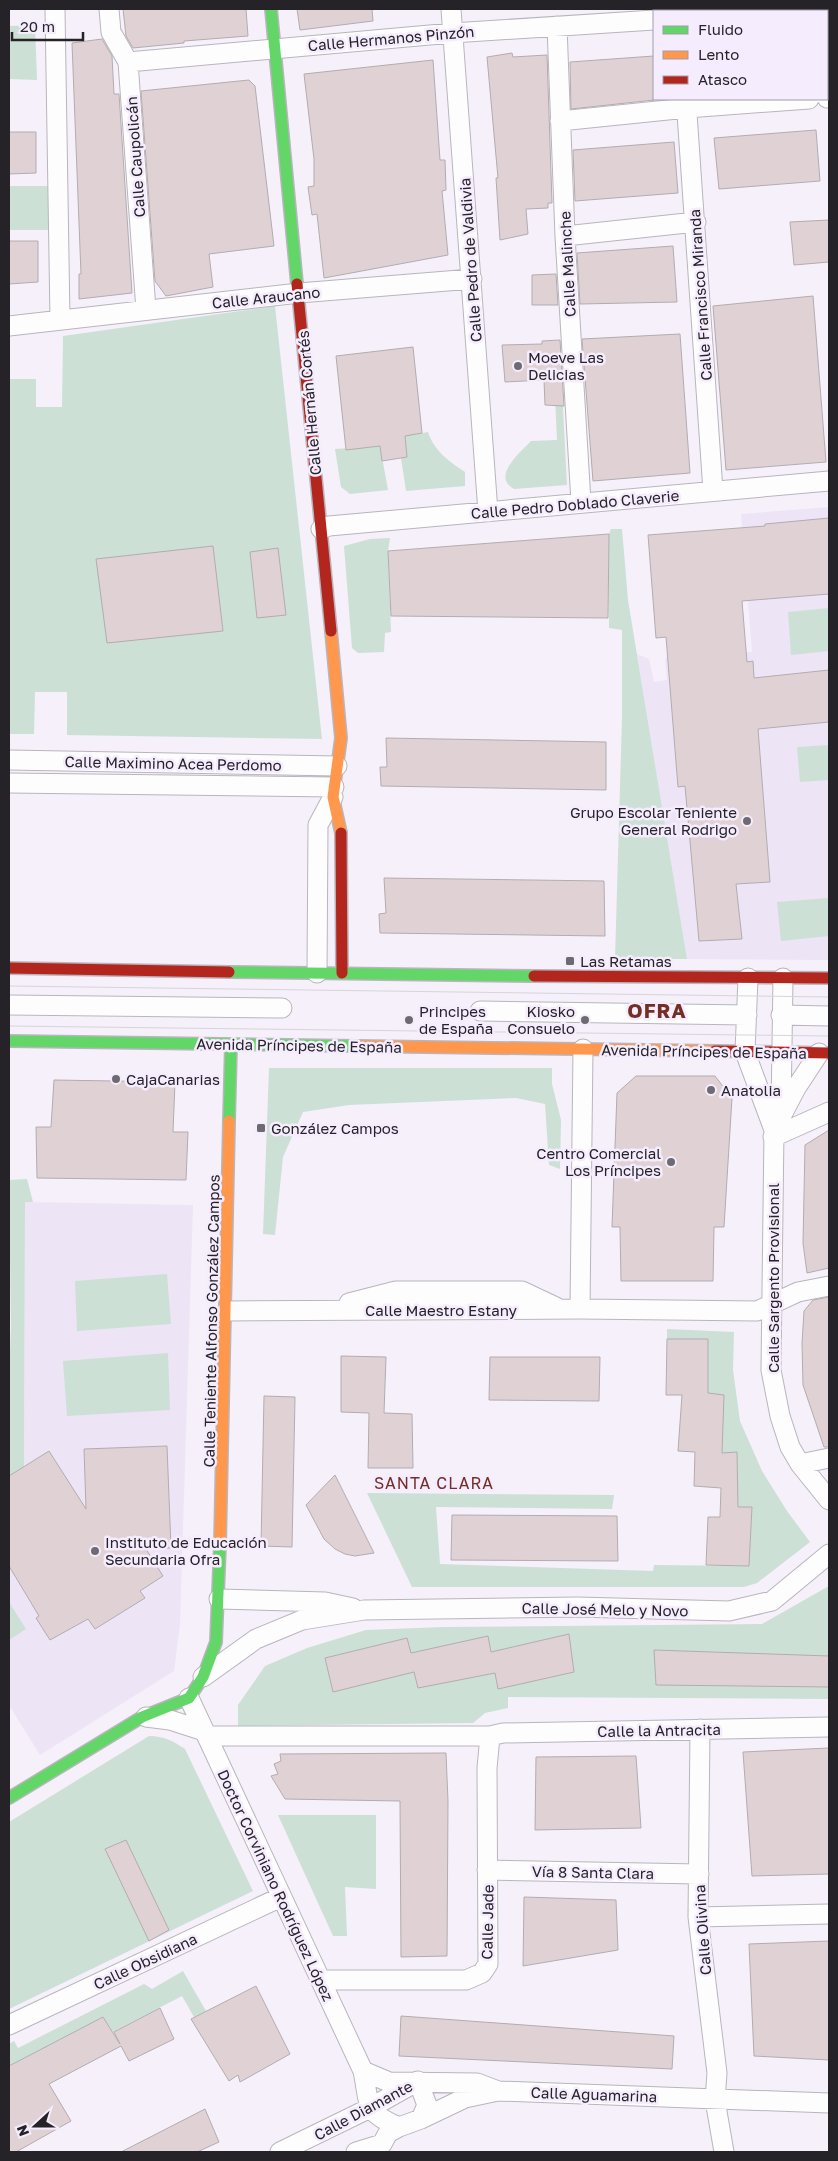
<svg xmlns="http://www.w3.org/2000/svg" width="838" height="2161" font-family="'Golos Text',sans-serif">
  <style>
    .built { fill: #ede4f6 }
    .green { fill: #cce0d6 }
    .building { fill: #e0d2d4; stroke: #b2acb0 }
    .lines { fill: none; stroke-linecap: round; stroke-linejoin: round }
    .street-casing { stroke: #b8b5bc; stroke-width: 21 }
    .fast-casing { stroke: #b8b5bc; stroke-width: 14 }
    .slow-casing { stroke: #b8b5bc; stroke-width: 14 }
    .jam-casing { stroke: #b8b5bc; stroke-width: 14 }
    .street { stroke: #fefdfe; stroke-width: 19 }
    .fast { stroke: #63d668; stroke-width: 11 }
    .slow { stroke: #ff974d; stroke-width: 11 }
    .jam { stroke: #b3261e; stroke-width: 11 }
    .tram { stroke: #d6d5d8; stroke-width: 1 }
    .poi-dot { fill: #6e6a72; stroke: #f5ecfe; stroke-width: 2 }
    .labels { text-anchor: middle; dominant-baseline: central; stroke-width: 5; stroke-linejoin: round; paint-order: stroke }
    .street-label { font-size: 15px; fill: #252228; stroke: #f5ecfe }
    .poi-label { font-size: 15px; fill: #252228; stroke: #f5ecfe; text-anchor: start }
    .neighbourhood-label { font-size: 16px; letter-spacing: 1px; fill: #742f25; stroke: #f5ecfe }
    .district-label { font-size: 20px; font-weight: bold; letter-spacing: 1px; fill: #742f25; stroke: #f5ecfe }
  </style>
  <rect width="100%" height="100%" fill="#f5f0fa"/>
  <path class="built" d="M829,507V960L687,959L637,654L649,659L654,682L667,680L665,658L752,652L741,514Z
    M25,1202L193,1205L180,1625L174,1671L40,1755L9,1705V1476L24,1466Z"/>
  <path class="green" d="M35,25L37,80L9,79V26Z
    M9,186H50L51,230H9Z
    M275,306L322,739L67,735V692H35L34,734H9V379H36V407H62L63,336Z
    M560,351L567,485L514,489C491,476 520,453 531,441L557,440L553,352Z
    M428,432C434,451 450,462 465,472V486L406,491L401,458L407,457L405,436Z
    M380,446L388,490L350,494L341,487L335,449Z
    M611,529H622L628,600L687,959H615L622,718V630L609,628V534Z
    M390,538L388,551L391,632L385,633L384,652L358,653L352,648L344,546L370,539Z
    M829,608V651L791,655L788,612Z
    M829,745V780L800,782L797,747Z
    M829,898V936L781,941L777,902Z
    M269,1068H552V1084L561,1120L560,1169L549,1165L545,1104L516,1098L349,1105L303,1112L283,1157L275,1235L263,1234Z
    M27,1179L33,1202H25L24,1467L9,1476V1376L11,1327L9,1180Z
    M167,1274L171,1324L77,1331L75,1281Z
    M667,1329L734,1332L733,1370L740,1421L762,1471L787,1511L810,1542L757,1583L744,1587H412L367,1493L614,1495L612,1509L436,1507L440,1564L653,1571L654,1565L749,1566L738,1507L667,1339Z
    M168,1353L170,1410L67,1416L63,1361Z
    M829,1586V1699L508,1697V1708L485,1713L473,1723L238,1726V1705L265,1666L307,1648L366,1630L444,1627L762,1624Z
    M9,1602L26,1629L9,1640Z
    M149,1736C164,1736 173,1741 185,1749L253,1891L9,2009V1822Z
    M278,1815H376V1889L345,1887L347,1936H333Z
    M183,1971L206,2011L194,2017L182,1996L113,2032L103,2017L9,2066V2044L14,2041L18,2048L144,1984L152,1989Z"/>
  <path class="building" d="M123,9H246L248,36L184,41V43L133,48L126,36Z
    M297,9H372L373,21L300,30Z
    M102,39L112,56L114,94H119L132,293L79,299V274H81L72,43Z
    M512,53L513,57L547,55L552,203H548V208L526,209L528,234L500,240L496,178H498L487,57Z
    M654,56V100L571,109L570,62Z
    M433,60L440,160H445L446,190L442,191L448,255L324,278L317,214L312,215L308,187L314,186V159L304,74Z
    M249,80L255,86L274,246L209,254L213,287L166,296L155,281L141,91Z
    M816,130L820,181L719,189L714,138Z
    M9,132H36V173L9,174Z
    M674,142L678,193L575,201L573,150Z
    M829,220V262L794,265L790,222Z
    M9,241H38V282L9,284Z
    M673,246L677,302L580,304L577,253Z
    M556,274L558,305H532V275Z
    M813,296L826,462L726,470L713,306Z
    M680,334L690,473L593,481L582,339Z
    M560,340L564,406L545,405L544,380L505,382L502,345L542,344V341Z
    M413,347L422,433L405,436L407,457L382,461L380,446L346,450L336,356Z
    M829,518V594L742,601L747,662L753,661L754,678L829,670V722L758,729L770,882L736,884L742,939L699,941L685,786L678,787L666,637L656,638L648,535L765,526V524Z
    M609,534L608,618L391,616L388,551Z
    M213,546L223,631L107,643L96,559Z
    M278,548L286,615L257,618L250,552Z
    M386,738L606,742V790L381,786L380,767H387Z
    M384,878L604,881L605,936L380,933L379,914L386,913Z
    M636,1076H715L732,1098L724,1227H714L713,1281H621L620,1227H612L617,1093Z
    M54,1080L175,1082L173,1132H188L186,1180L37,1178L36,1127H51Z
    M829,1130V1268L807,1273L803,1243L805,1145Z
    M829,1297V1447H824L803,1385L802,1343L804,1311L813,1300Z
    M667,1339H708V1393L724,1395L722,1453L737,1452L738,1507H752L749,1566L706,1565L708,1517H720L721,1488L694,1486L695,1452L678,1451L682,1395H666Z
    M341,1356L386,1357L384,1413L412,1414L413,1468H368L369,1413L341,1412Z
    M490,1357H600L599,1401L489,1400Z
    M264,1396L295,1397L292,1547L261,1546Z
    M167,1446L171,1548L146,1549L163,1576L140,1591L145,1598L95,1629L88,1619L50,1640L36,1618L39,1616L9,1566V1476L49,1451L86,1509L84,1449Z
    M335,1475L374,1553L355,1556L345,1554L335,1549L324,1539L306,1505Z
    M452,1515L617,1516L618,1561L451,1560Z
    M569,1634L574,1672L498,1689L495,1673L418,1688L414,1672L333,1692L325,1658L407,1638L411,1653L488,1636L491,1652Z
    M654,1650L829,1656V1687L656,1685Z
    M829,1748V1874L752,1876L743,1752Z
    M446,1753L448,1801L447,1956L401,1957L400,1801L285,1799L271,1776L278,1774L274,1764L281,1761L280,1754Z
    M636,1756L641,1828L535,1830L536,1757Z
    M126,1840L169,1930L149,1941L105,1849Z
    M524,1897L616,1900L618,1950L523,1966Z
    M829,1941V2060L754,2056L749,1944Z
    M256,1986L290,2054L240,2082L238,2075L229,2081L191,2019Z
    M160,2008L174,2039L129,2061L121,2046L49,2084L71,2121L16,2152H9V2066L103,2017L120,2044L114,2032Z
    M401,2016L674,2036L672,2069L399,2056Z
    M205,2109L219,2142L197,2152H121Z"/>
  <g class="lines">
    <g class="street-casing">
      <path id="street" d="M55,9L60,320
        M109,9L111,32L128,62L146,310
        M451,9L488,512
        M713,11L715,9
        M744,11L767,9
        M557,26L565,236L581,502
        M128,62L452,33L654,20
        M827,98L829,97
        M686,99L713,491
        M560,121L687,108L809,99
        M565,236L696,222
        M9,326L299,293L472,279
        M321,529L329,526L829,481
        M9,760L337,766
        M9,783L334,787
        M317,973L318,825L333,797
        M748,978L745,1052L774,1130
        M9,1005L282,1008
        M480,1011L747,1015
        M781,1015L829,1016
        M819,1053L796,1088L774,1130L771,1370L780,1416L790,1447L800,1464L829,1500
        M781,1112L783,978
        M773,1137L829,1112
        M349,1303L396,1291H522L556,1307
        M580,1309L583,1049
        M227,1311L580,1309L757,1311L798,1292L829,1286
        M800,1464L829,1458
        M219,1599L325,1602L353,1608
        M203,1677L256,1639L302,1620L364,1610L577,1607L729,1611L772,1601L829,1554
        M189,1698L363,2071C370,2106 364,2112 399,2127
        M146,1717L170,1720L204,1731
        M700,1729L698,1917L717,2073L715,2100L724,2152
        M207,1736H490L503,1733L829,1727
        M487,1870L699,1874
        M698,1917L829,1914
        M320,1980H466L482,1973L488,1964L487,1768L490,1736
        M9,2025L281,1897
        M363,2071L389,2082L477,2083L498,2091L829,2103
        M280,2152L370,2108L418,2081L427,2105L421,2119
        M356,2152L382,2144L388,2133L399,2127L421,2119L465,2098L498,2091"/>
    </g>
    <g class="fast-casing">
      <path id="fast" d="M271,9L297,284
        M229,972L534,976
        M9,1041L356,1046
        M229,1121L231,1044
        M9,1798L142,1717L189,1698L203,1677L216,1642L220,1544"/>
    </g>
    <g class="slow-casing">
      <path id="slow" d="M331,631L341,738L333,797L341,833
        M356,1046L715,1051
        M220,1544L229,1121"/>
    </g>
    <g class="jam-casing">
      <path id="jam" d="M297,284L331,631
        M341,833L342,973
        M9,968L229,972
        M534,976L829,978
        M715,1051L829,1053"/>
    </g>
    <use href="#street" class="street"/>
    <use href="#fast" class="fast"/>
    <use href="#slow" class="slow"/>
    <use href="#jam" class="jam"/>
    <path class="tram" d="M9,986L829,997
      M9,1026L829,1036"/>
  </g>
  <g class="poi-dot">
    <circle cx="518" cy="366" r="5"/>
    <circle cx="747" cy="821" r="5"/>
    <rect x="565" y="956" width="10" height="10" rx="2.5"/>
    <circle cx="409" cy="1020" r="5"/>
    <circle cx="585" cy="1020" r="5"/>
    <circle cx="116" cy="1079" r="5"/>
    <circle cx="711" cy="1090" r="5"/>
    <rect x="256" y="1123" width="10" height="10" rx="2.5"/>
    <circle cx="671" cy="1162" r="5"/>
    <circle cx="95" cy="1551" r="5"/>
  </g>
  <g class="labels">
    <g class="street-label">
      <text transform="translate(391 38) rotate(-5)">Calle Hermanos Pinzón</text>
      <text transform="translate(135 157) rotate(-94)">Calle Caupolicán</text>
      <text transform="translate(470 260) rotate(-94)">Calle Pedro de Valdivia</text>
      <text transform="translate(567 264) rotate(-93)">Calle Malinche</text>
      <text transform="translate(700 295) rotate(-94)">Calle Francisco Miranda</text>
      <text transform="translate(266 297) rotate(-6)">Calle Araucano</text>
      <text transform="translate(309 403) rotate(-95)">Calle Hernán Cortés</text>
      <text transform="translate(575 504) rotate(-5)">Calle Pedro Doblado Claverie</text>
      <text transform="translate(173 763) rotate(1)">Calle Maximino Acea Perdomo</text>
      <text transform="translate(299 1045) rotate(1)">Avenida Príncipes de España</text>
      <text transform="translate(704 1051) rotate(1)">Avenida Príncipes de España</text>
      <text transform="translate(773 1278) rotate(-90)">Calle Sargento Provisional</text>
      <text x="441" y="1310">Calle Maestro Estany</text>
      <text transform="translate(211 1321) rotate(-89)">Calle Teniente Alfonso González Campos</text>
      <text transform="translate(605 1609) rotate(1)">Calle José Melo y Novo</text>
      <text transform="translate(659 1730) rotate(-1)">Calle la Antracita</text>
      <text transform="translate(593 1872) rotate(1)">Vía 8 Santa Clara</text>
      <text transform="translate(276 1885) rotate(65)">Doctor Corviniano Rodríguez López</text>
      <text transform="translate(487 1922) rotate(-89)">Calle Jade</text>
      <text transform="translate(702 1930) rotate(-94)">Calle Olivina</text>
      <text transform="translate(145 1961) rotate(-25)">Calle Obsidiana</text>
      <text transform="translate(594 2094) rotate(2)">Calle Aguamarina</text>
      <text transform="translate(363 2110) rotate(-28)">Calle Diamante</text>
    </g>
    <g class="poi-label">
      <text x="528" y="357">Moeve Las<tspan x="528" dy="17">Delicias</tspan></text>
      <text x="737" y="812" text-anchor="end">Grupo Escolar Teniente<tspan x="737" dy="17">General Rodrigo</tspan></text>
      <text x="580" y="961">Las Retamas</text>
      <text x="419" y="1011">Principes<tspan x="419" dy="17">de España</tspan></text>
      <text x="575" y="1011" text-anchor="end">Kiosko<tspan x="575" dy="17">Consuelo</tspan></text>
      <text x="126" y="1079">CajaCanarias</text>
      <text x="721" y="1090">Anatolia</text>
      <text x="271" y="1128">González Campos</text>
      <text x="661" y="1153" text-anchor="end">Centro Comercial<tspan x="661" dy="17">Los Príncipes</tspan></text>
      <text x="105" y="1542">Instituto de Educación<tspan x="105" dy="17">Secundaria Ofra</tspan></text>
    </g>
    <g class="neighbourhood-label">
      <text x="434" y="1483">SANTA CLARA</text>
    </g>
    <g class="district-label">
      <text x="657" y="1010">OFRA</text>
    </g>
  </g>
  <rect width="838" height="2161" fill="none" stroke="#252228" stroke-width="20"/>
  <rect x="653" y="10" width="175" height="90" fill="#f5ecfe" stroke="#a29ba8"/>
  <rect x="663" y="26" width="25" height="8" fill="#63d668" stroke="#a29ba8"/>
  <text x="698" y="35" font-size="15" fill="#252228">Fluido</text>
  <rect x="663" y="51" width="25" height="8" fill="#ff974d" stroke="#a29ba8"/>
  <text x="698" y="60" font-size="15" fill="#252228">Lento</text>
  <rect x="663" y="76" width="25" height="8" fill="#b3261e" stroke="#a29ba8"/>
  <text x="698" y="85" font-size="15" fill="#252228">Atasco</text>
  <g transform="translate(35 2126) rotate(249)" stroke="#f5ecfe" stroke-width="4" paint-order="stroke">
  <path d="M0-4L9 19L0 12L-9 19Z" fill="#252228"/>
  <text y="-8" font-size="14" font-weight="bold" text-anchor="middle" fill="#252228">N</text>
  </g>
  <path d="M12 32v8h71v-8" fill="none" stroke="#252228" stroke-width="2.5"/>
  <text x="20" y="32" font-size="15" fill="#252228" stroke="#f5ecfe" stroke-width="4" paint-order="stroke">20 m</text>
</svg>
